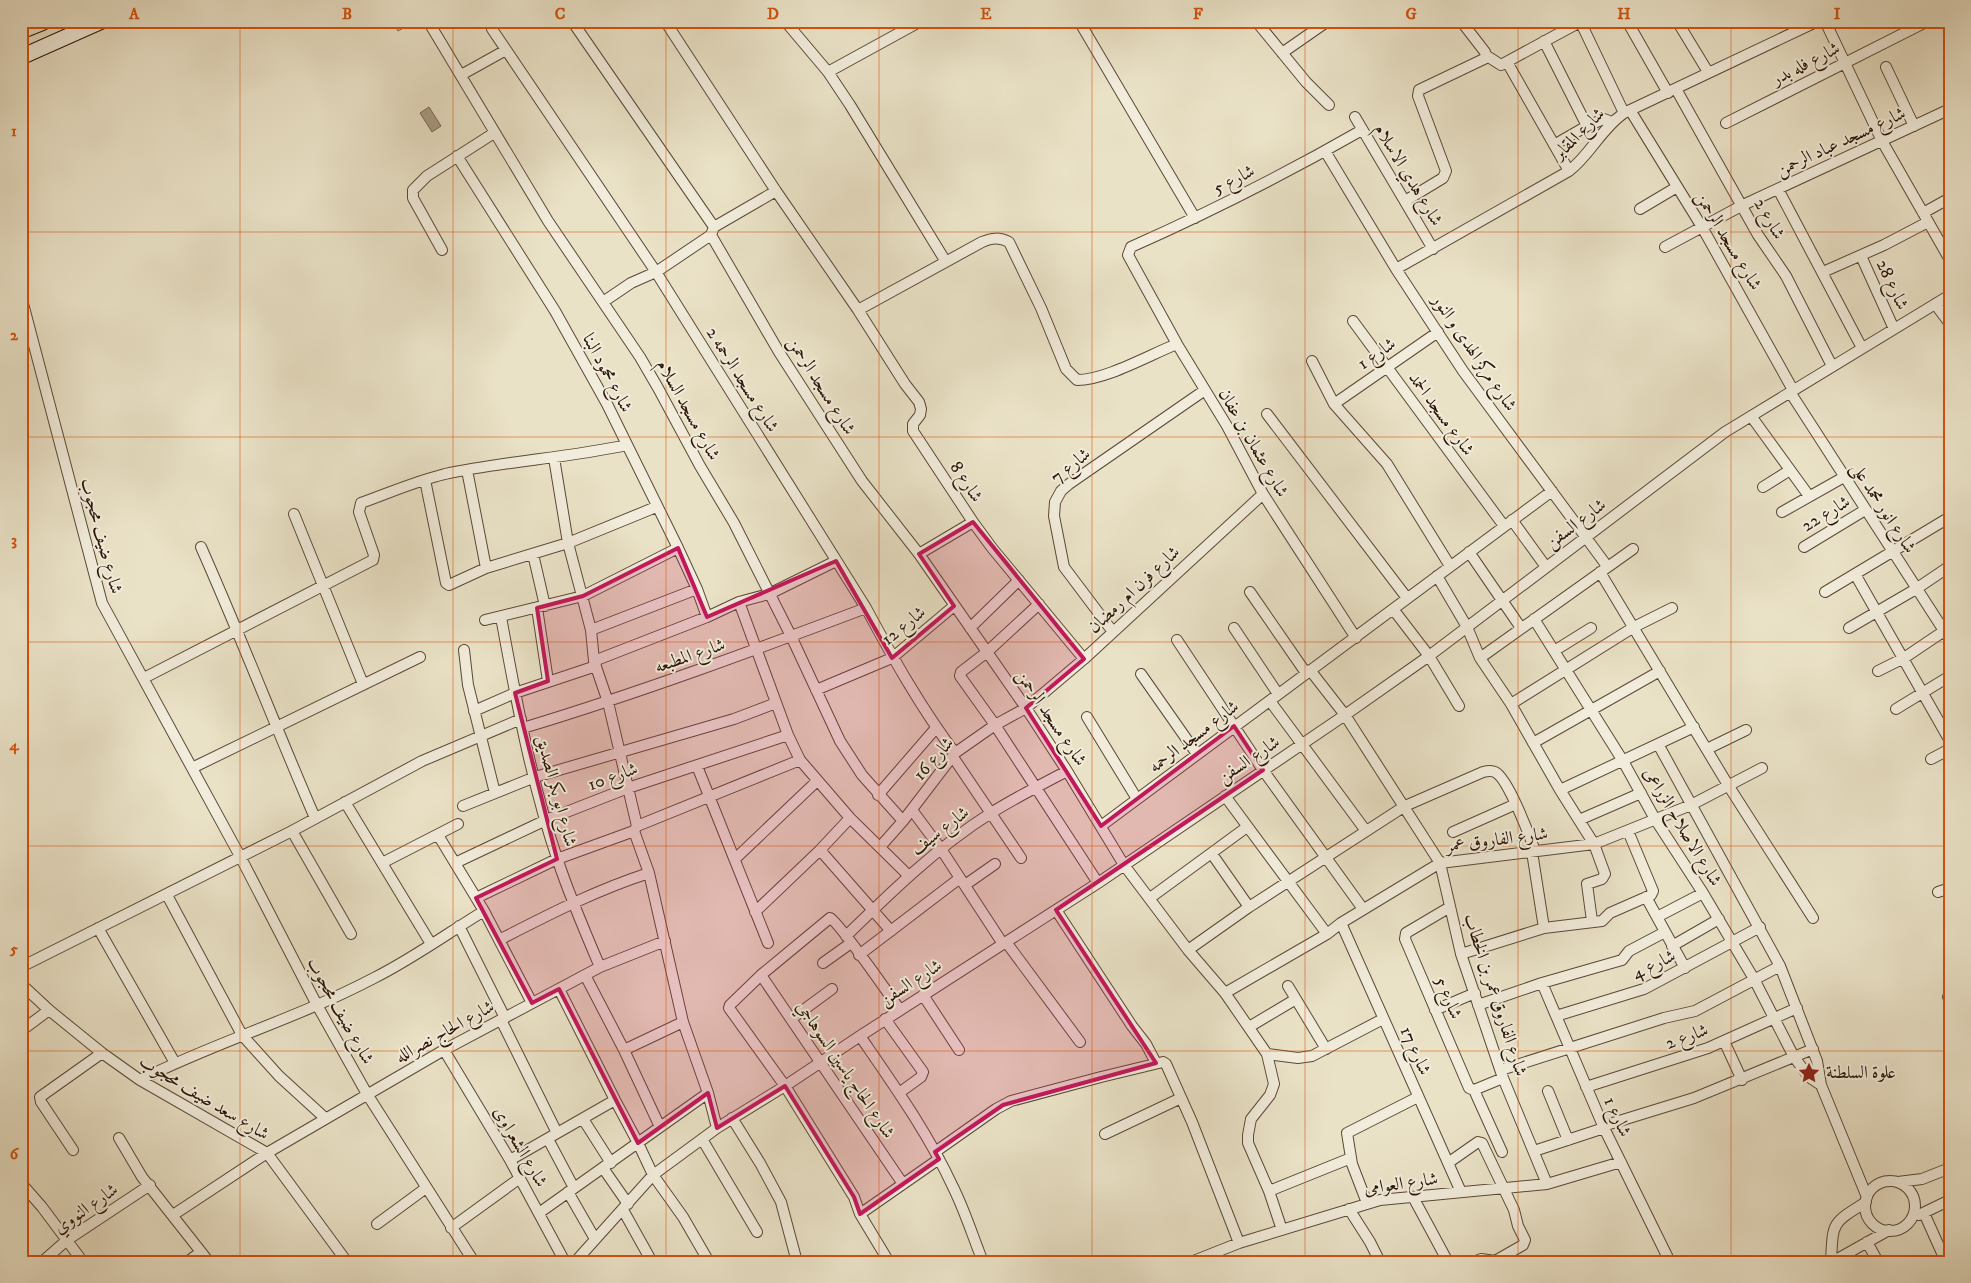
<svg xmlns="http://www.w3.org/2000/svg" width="1971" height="1283" font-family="'IM FELL DW Pica',Amiri,serif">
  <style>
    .green { fill: #cabfa6; stroke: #7a6a56 }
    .water { fill: #a99c86; stroke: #776653 }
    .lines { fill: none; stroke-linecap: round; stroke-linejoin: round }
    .street-casing { stroke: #5b4837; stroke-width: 12 }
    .secondary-casing { stroke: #2b1407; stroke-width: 17 }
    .highway-casing { stroke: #2b1407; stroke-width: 21 }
    .street { stroke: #f1ecdb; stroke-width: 10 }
    .secondary { stroke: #f1ecdb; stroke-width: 15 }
    .highway { stroke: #eae2c7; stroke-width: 19 }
    .marked { fill: #c2185b; fill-opacity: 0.2; stroke: #c2185b; stroke-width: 4; stroke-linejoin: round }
    .grid { fill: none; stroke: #d5520c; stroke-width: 1; stroke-opacity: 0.55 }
    .labels { text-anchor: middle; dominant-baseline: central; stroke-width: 4; stroke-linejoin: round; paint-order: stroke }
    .street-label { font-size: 18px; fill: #2b1407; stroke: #f1ecdb }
    .poi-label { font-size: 18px; fill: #2b1407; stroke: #f1ecdb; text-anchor: start }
    .neatline { fill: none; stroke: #d5520c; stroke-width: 2 }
    .grid-label { font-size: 16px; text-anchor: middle; font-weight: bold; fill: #d5520c }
  </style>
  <rect width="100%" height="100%" fill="#eae2c7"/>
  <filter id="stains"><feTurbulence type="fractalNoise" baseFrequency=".004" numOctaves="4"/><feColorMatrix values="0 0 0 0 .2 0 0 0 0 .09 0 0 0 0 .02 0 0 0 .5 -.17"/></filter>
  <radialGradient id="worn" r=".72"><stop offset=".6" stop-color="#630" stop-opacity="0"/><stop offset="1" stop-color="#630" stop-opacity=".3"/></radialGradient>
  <path class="green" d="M392,21H416L398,31Z"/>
  <path class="water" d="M429,107L441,126L432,132L420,113Z"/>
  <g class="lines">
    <g class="street-casing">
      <path id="street" d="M428,21L548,221L640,357L658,388L700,466L734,523L791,636L840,741L862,775L903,821
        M497,21L493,25L492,29L656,272L866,608C893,658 921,708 955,753
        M572,21L714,227
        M665,21L776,191L858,310L905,384L919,402L921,409L920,415L913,424V431L973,522L992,548L1084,659
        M785,21L828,72L850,105L946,262
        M1079,21L1195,218
        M1256,21L1306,82L1329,105
        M1580,21L1624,113
        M1627,21L1668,93
        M1677,21L1708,72
        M1825,21L1882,141L1950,260
        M1544,41L1587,126
        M1282,53L1328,21
        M1487,56L1501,65L1580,22
        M1507,62L1569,171
        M1886,67L1914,126
        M828,72L921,21
        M461,75L506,50
        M1676,89L1758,235L1786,276L1832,366
        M1630,110L1702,227L1793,390
        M1355,117L1433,249
        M1726,123L1928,21
        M1554,145L1587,126L1604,119L1612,122
        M1325,151L1396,269L1463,371L1607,566
        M457,156L555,311L607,404L678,548L697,589L707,617
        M1778,189L1862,348
        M1405,201L1443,178L1446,171L1418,96L1419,90L1486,58L1485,52L1461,21
        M1640,209L1677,187
        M1923,213L1950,198
        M711,235L779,352L862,481L919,554L1026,708L1067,771L1124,865L1188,950L1225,993L1267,1054L1274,1084L1270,1095L1251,1119L1248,1135V1143L1269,1191L1282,1230
        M1665,247L1743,205L1950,109
        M442,250L413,198V190L427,176L494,133
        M1861,256L1894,329
        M1396,269L1569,171C1590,155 1601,129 1624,113L1818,21
        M1823,272L1884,245L1928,222
        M21,296L102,603L241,858L317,1005L367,1094L474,1262
        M603,302L631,283L656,272L711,235L714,227L776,191
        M1935,304L1950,324
        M858,310L982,242C992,238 999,237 1009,242L1041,308L1066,369L1077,380C1106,380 1149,355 1177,344
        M1353,321L1504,526
        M1312,361L1334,404L1387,464L1450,566
        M1790,392L1950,640
        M1334,404L1438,332
        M1267,414L1407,598
        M1751,416L1809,496
        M554,458L568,543L591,630L594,661L608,702L637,826L634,831L649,873L683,1022L708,1093L717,1128
        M467,470L486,568
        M425,480L446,583L449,585L486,568L568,543L656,507
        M1763,487L1790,470
        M1782,512L1844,477
        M294,514L363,684
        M1512,520L1546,567
        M201,547C241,637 276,728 315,818
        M1804,547L1865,510
        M1469,552L1521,628
        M533,554L545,606
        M919,554L973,522
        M1600,572L1728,785L1813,918
        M1855,574L1950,741
        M1437,576L1467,627L1480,658L1511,704L1560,790L1594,844L1605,874L1602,879L1587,884L1592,921
        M1250,592L1306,673
        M1825,592L1950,517
        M739,602L788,735L800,760L850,818L909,876
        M1039,604L987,652L961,672L960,676L995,725L1098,883
        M537,608L548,681
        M1393,609L1429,656L1459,706
        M501,617C516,699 531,782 558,861C570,897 585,932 600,967
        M1534,619L1623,761L1655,819L1703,893L1754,979L1794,1057L1809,1077L1821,1085
        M485,620L583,596L678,548
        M970,628L1019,580
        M1234,628L1278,694
        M1849,628L1916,589L1950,566
        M591,630L697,589
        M1113,632L1064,567L1054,516L1055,502L1061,491L1069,484L1205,390
        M1356,638L1263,494L1227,426L1177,344L1128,255L1131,247C1210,212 1287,173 1362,130
        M1177,640L1263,770L1363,909
        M464,650L468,685L495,793
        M1554,651L1591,628
        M1480,658L1633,549
        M594,661L707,617L739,602L769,594L836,561
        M1310,670L1345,715L1440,863L1461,954L1503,1078L1547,1184
        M1878,671L1904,658L1950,627
        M1141,674L1197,754
        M144,678L373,560L374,555L359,512L361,503C389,493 416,481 445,474C505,461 567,458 627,445
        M816,690L892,658L954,606
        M1270,701L1366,831
        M1511,704L1634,627L1672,608
        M1896,709L1950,676
        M474,711L515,693L596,666
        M1087,717L1137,799
        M523,728C639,693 752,651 866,608
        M1533,743L1660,671
        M1658,744L1780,966L1817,1061L1821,1085L1867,1197
        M1707,749L1746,730
        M953,757L1021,858
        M1931,759L1950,749
        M697,766L768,943
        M192,768L420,657
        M1560,790L1694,727
        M878,795L936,728
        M1225,796L1327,934
        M345,802L431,944
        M463,806L535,777L734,719L776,703
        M912,810L941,849L1003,944
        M1579,820L1641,793
        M637,826L800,760
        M1101,826L1552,491
        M292,831L351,934
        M1453,832L1516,804
        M438,835L484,911L532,1003
        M880,847L903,821L955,753L995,725L1026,708L1084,659L1263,494
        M820,850L891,931
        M1532,852L1544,928
        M1212,854L1249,907
        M735,859L817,781
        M382,863L458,824
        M455,863L546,820L628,788L788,735
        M965,885L995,864
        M1938,892L1950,888
        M167,895L242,1035L279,1076L325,1118
        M1646,897L1685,968
        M476,898L557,859L634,831
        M1150,898L1247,827
        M1450,907L1406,933L1405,939L1469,1088L1474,1090L1503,1078
        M1056,910L1132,1026L1146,1044L1156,1063
        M755,912L820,850L850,818
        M1657,917L1703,893
        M1341,923L1461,1192
        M459,926L505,1018
        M98,928L175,1063
        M846,936C891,892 937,847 991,813C1015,798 1042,784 1067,771
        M499,940C548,915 596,890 649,873
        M1006,942L1080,1042
        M1672,946L1719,919
        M1188,950L1249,907L1405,806L1483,772C1487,771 1491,770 1495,772C1508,778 1530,837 1535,851
        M1461,954L1544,928L1602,921L1610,913L1651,895L1653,891L1628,831
        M859,955L960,878
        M823,963L851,943
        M21,967L292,831L422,761L521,719
        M585,975L624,1050L660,1127
        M761,975L903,1184
        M1542,983L1604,1128L1670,1262
        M21,984L49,1010L102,1053L140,1080L267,1153L347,1262
        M1288,986L1326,1049
        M559,989L615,1100L638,1143L653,1175L683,1217L709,1262
        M1225,993L1327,934L1341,923L1440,863L1594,844L1691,805L1762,768
        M923,995L959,1050
        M1948,997H1950
        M1478,1005L1542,983L1622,960L1629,951L1665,932
        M1435,1010L1475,993
        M1556,1016L1644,989L1760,927
        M791,1019L832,989
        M885,1019L923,1072L921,1077L899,1093
        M501,1020L557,1133
        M1249,1027L1296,999
        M21,1031L49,1010
        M860,1036C893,1084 928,1133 953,1187C965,1211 973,1237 983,1262
        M1724,1041L1742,1080
        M444,1050L510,1160L565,1262
        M624,1050L683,1022
        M1267,1054L1298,1058L1312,1056L1383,1019
        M1501,1070L1664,1018L1695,1011L1780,966
        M140,1080C216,1042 298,1018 374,978C412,959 448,933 484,911
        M1586,1087L1708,1048L1797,1008
        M1474,1090L1502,1152
        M1548,1091L1568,1140
        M732,1118L760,1163L781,1202L797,1262
        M583,1119L611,1163
        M1603,1126L1694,1098L1813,1049
        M1105,1134L1181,1098
        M119,1138L142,1177L209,1262
        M548,1139L574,1188
        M702,1139L757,1232
        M73,1150L41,1102L40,1097L102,1053
        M1534,1151L1604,1128
        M935,1152L996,1109L1011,1101L1101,1077L1163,1062L1166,1064L1192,1122L1239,1243
        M510,1160L615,1100
        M1448,1163L1478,1142L1482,1143L1514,1210L1518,1226L1525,1240L1523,1245L1495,1261L1481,1259L1473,1262
        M603,1168L628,1204
        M1865 1206a25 25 0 1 1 50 0a25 25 0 1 1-50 0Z
        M1898,1182L1922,1179L1950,1168
        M21,1183L42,1207L83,1262
        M1269,1191L1351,1158
        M568,1192L595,1239
        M1413,1197L1448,1262
        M1367,1203L1352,1164L1347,1133L1418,1097
        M1349,1209L1370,1242L1380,1262
        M623,1210L652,1262
        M539,1213L708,1093
        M1924,1213L1946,1262
        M860,1214L939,1159
        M173,1215L267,1153L444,1050L600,967L665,941
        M1919,1215L1950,1200
        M377,1224L426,1188
        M451,1228L520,1178
        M1867,1242L1878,1262
        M42,1262L67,1240L150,1185
        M187,1262L201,1252
        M575,1262L653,1175L717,1128L785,1086L860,1036L1098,883L1345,715L1429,656L1725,432L1950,295
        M889,1262L860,1214L854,1197L785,1086L729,1008L730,1005L761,975L830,918C839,922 890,996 900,1010
        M1191,1262L1239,1243L1380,1200L1547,1184L1621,1162
        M1831,1262C1833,1222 1831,1224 1866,1202
        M1832,1262L1889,1230"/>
    </g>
    <g class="secondary-casing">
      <path id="secondary" d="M21,57L102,21"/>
    </g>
    <g class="highway-casing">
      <path id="highway" d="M21,29L41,21"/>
    </g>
    <use href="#street" class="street"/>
    <use href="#secondary" class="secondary"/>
    <use href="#highway" class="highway"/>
  </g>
  <path class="marked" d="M973,522L1084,659L1026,708L1101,826L1234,726L1263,770L1056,910L1156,1063L1003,1105L935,1152L939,1159L860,1214L854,1197L785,1086L717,1128L708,1093L638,1143L559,989L532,1003L476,898L557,859L515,693L548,681L537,608L583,596L678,548L707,617L836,561L892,658L954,606L919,554Z"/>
  <path class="grid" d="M240,21V1262M453,21V1262M666,21V1262M879,21V1262M1092,21V1262M1305,21V1262M1518,21V1262M1731,21V1262M21,232H1950M21,437H1950M21,642H1950M21,846H1950M21,1051H1950"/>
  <defs>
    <g id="sight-bare" transform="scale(1.725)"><path d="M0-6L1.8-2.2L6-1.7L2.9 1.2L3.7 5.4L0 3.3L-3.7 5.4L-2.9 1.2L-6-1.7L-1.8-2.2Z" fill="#8f2418" stroke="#f1ecdb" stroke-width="2.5" paint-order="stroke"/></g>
  </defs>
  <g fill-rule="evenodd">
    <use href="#sight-bare" x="1809" y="1073"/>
  </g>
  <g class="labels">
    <g class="street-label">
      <text transform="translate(1806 64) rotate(-27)">شارع فله بدر</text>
      <text transform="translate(1579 134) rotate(-45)">شارع المقابر</text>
      <text transform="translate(1841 142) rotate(-25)">شارع مسجد عباد الرحمن</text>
      <text transform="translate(1408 175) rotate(59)">شارع هدي الاسلام</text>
      <text transform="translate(1234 180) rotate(-27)">شارع 5</text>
      <text transform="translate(1769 219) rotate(60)">شارع 2</text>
      <text transform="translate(1728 241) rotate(59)">شارع مسجد الرحمن</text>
      <text transform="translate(1892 285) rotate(65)">شارع 28</text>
      <text transform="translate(1474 353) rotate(56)">شارع مركز الهدى و النور</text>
      <text transform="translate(1377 354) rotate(-35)">شارع 1</text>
      <text transform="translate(607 373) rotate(62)">شارع محمود البنا</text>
      <text transform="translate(742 380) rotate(58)">شارع مسجد الرحمه 2</text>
      <text transform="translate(821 386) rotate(58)">شارع مسجد الرحمن</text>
      <text transform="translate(688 410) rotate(61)">شارع مسجد السلام</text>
      <text transform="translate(1441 414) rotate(54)">شارع مسجد الحمد</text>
      <text transform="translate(1253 443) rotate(60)">شارع عثمان بن عفان</text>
      <text transform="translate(1071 466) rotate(-39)">شارع 7</text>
      <text transform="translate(966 482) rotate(57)">شارع 8</text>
      <text transform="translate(1883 508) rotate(57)">شارع انور محمد على</text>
      <text transform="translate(1826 514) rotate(-31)">شارع 22</text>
      <text transform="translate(1576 524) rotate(-37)">شارع السفن</text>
      <text transform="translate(101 536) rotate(75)">شارع ضيف محجوب</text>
      <text transform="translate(1134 590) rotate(-43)">شارع فرن ام رمضان</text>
      <text transform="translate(904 626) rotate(-39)">شارع 12</text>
      <text transform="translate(690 656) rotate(-19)">شارع المطبعه</text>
      <text transform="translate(1051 718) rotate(56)">شارع مسجد الرحمن</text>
      <text transform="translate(1194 737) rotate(-37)">شارع مسجد الرحمه</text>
      <text transform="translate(934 759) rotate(-49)">شارع 16</text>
      <text transform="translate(1249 760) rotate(-34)">شارع السفن</text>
      <text transform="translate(613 777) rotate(-20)">شارع 10</text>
      <text transform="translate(556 791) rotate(75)">شارع ابو بكر الصديق</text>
      <text transform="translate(1682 827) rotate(59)">شارع الاصلاح الزراعى</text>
      <text transform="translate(940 831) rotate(-37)">شارع سيف</text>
      <text transform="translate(1497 840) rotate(-7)">شارع الفاروق عمر</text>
      <text transform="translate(1654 965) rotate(-26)">شارع 4</text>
      <text transform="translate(911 983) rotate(-33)">شارع السفن</text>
      <text transform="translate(1495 995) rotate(72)">شارع الفاروق عمر بن الخطاب</text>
      <text transform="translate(1448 998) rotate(67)">شارع 5</text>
      <text transform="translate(340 1011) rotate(61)">شارع ضيف محجوب</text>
      <text transform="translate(445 1032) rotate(-29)">شارع الحاج نصرالله</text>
      <text transform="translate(1687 1037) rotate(-20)">شارع 2</text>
      <text transform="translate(1415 1051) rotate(66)">شارع 17</text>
      <text transform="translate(845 1070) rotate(56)">شارع الحاج ياسين السوهاجي</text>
      <text transform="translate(204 1098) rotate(31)">شارع سعد ضيف محجوب</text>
      <text transform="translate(1617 1117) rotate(65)">شارع 1</text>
      <text transform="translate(520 1147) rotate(60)">شارع الشعراوى</text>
      <text transform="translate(1401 1184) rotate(-8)">شارع العوامى</text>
      <text transform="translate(86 1209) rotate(-35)">شارع النووي</text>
    </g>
    <g class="poi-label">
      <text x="1826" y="1073">علوة السلطنة</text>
    </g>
  </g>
  <rect width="1971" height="1283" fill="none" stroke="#eae2c7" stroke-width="55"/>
  <rect x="28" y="28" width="1916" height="1228" class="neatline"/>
  <g class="grid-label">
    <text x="134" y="19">A</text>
    <text x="347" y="19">B</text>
    <text x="560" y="19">C</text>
    <text x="773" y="19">D</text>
    <text x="986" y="19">E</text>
    <text x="1198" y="19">F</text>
    <text x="1411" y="19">G</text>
    <text x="1624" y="19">H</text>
    <text x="1837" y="19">I</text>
    <text x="14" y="136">1</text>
    <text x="14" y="340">2</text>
    <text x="14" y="545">3</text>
    <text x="14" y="750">4</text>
    <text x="14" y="954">5</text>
    <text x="14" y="1159">6</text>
  </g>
  <rect width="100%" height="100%" filter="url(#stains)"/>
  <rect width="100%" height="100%" fill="url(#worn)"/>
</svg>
